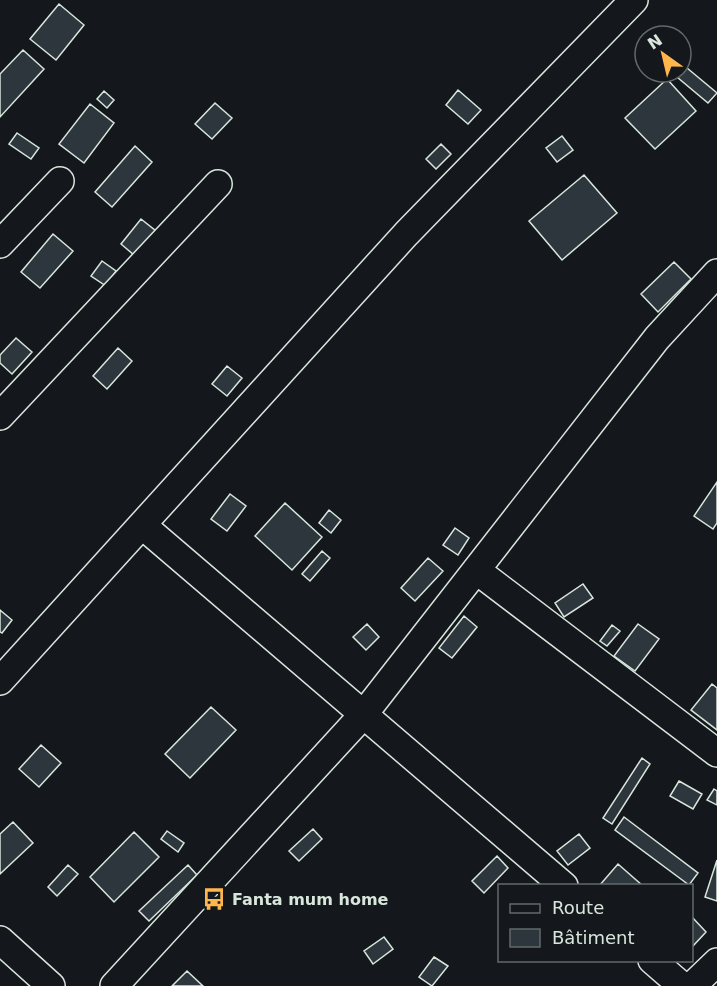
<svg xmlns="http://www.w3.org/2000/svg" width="717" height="986" font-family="'DejaVu Sans',sans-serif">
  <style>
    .building { fill: #2c363c; stroke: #d8e6dc; stroke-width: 1.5 }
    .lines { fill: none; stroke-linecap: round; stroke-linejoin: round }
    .street-casing { stroke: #d8e6dc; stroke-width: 30 }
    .street { stroke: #14181c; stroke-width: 27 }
    .labels { text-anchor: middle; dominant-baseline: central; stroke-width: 4.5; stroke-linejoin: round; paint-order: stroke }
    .poi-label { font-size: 16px; font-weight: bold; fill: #d8e6dc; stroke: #14181c; text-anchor: start }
  </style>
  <rect width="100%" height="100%" fill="#14181c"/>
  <path class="building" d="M59,4L84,25L56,60L30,39Z
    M23,50L44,69L0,117V74Z
    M681,63L717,93L708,103L671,72H681Z
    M667,79L696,111L655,149L625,118Z
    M458,90L481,110L468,124L446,105Z
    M104,91L114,100L107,108L97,99Z
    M215,103L232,118L212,139L195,124Z
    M90,104L114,123L84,163L59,144Z
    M17,133L39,148L31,159L9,144Z
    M562,136L573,150L557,162L546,148Z
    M441,144L451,154L436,169L426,159Z
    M135,146L152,162L112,207L95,192Z
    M584,175L617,213L562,260L529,221Z
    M141,219L161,235L141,261L121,244Z
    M53,234L73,251L40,288L21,272Z
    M102,261L116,271L106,286L91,276Z
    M674,262L691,279L658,312L641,294Z
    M16,338L32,352L12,374L0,363V355Z
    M118,348L132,361L107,389L93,376Z
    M227,366L242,378L227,396L212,384Z
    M717,482V523L713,529L694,516Z
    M230,494L246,506L227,531L211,519Z
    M285,503L322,537L292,570L255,536Z
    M329,510L341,520L331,533L319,523Z
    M455,528L469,538L458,555L443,545Z
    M322,551L330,558L310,581L302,574Z
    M428,558L443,571L415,601L401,588Z
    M583,584L593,598L564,617L555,603Z
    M0,610L12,620L2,633L0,632Z
    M464,616L477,627L452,658L439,648Z
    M367,624L379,637L366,650L353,637Z
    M638,624L659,639L635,671L614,656Z
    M612,625L620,631L607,646L600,641Z
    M712,684L717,688V730L691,710Z
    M211,707L236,730L190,778L165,754Z
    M41,745L61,763L39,787L19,769Z
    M642,758L650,764L612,824L603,818Z
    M679,781L702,794L693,809L670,796Z
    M714,789L717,791V805L707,800Z
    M624,817L698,873L689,885L615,830Z
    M13,822L33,843L0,874V834Z
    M313,829L322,839L299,861L289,851Z
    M167,831L184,843L178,852L161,839Z
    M134,832L159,857L114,902L90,877Z
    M579,834L590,848L568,865L557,851Z
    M497,856L508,868L484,893L472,881Z
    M717,860V901L705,897Z
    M618,864L643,886H599Z
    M68,865L78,874L57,896L48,887Z
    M188,865L197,875L149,921L139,911Z
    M692,917L706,932L692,947Z
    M384,937L393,949L373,964L364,951Z
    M434,957L448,966L432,986L419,977Z
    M187,971L203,986H172Z"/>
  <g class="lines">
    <g class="street-casing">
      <path id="street" d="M0,244L60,181
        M0,416L218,184
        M142,525L564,886
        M476,570L717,753
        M0,681L406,234L634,0
        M0,940L51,986
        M652,960L682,986
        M114,986L363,715L657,338L717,273
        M692,986L717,962"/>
    </g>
    <use href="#street" class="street"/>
  </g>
  <defs>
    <g id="bus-bare" transform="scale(1.8)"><path d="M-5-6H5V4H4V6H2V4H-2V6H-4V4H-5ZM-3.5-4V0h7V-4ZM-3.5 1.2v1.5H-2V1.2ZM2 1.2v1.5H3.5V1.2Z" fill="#ffb74d" stroke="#14181c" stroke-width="2.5" paint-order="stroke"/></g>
  </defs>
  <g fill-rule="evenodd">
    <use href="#bus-bare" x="214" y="899"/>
  </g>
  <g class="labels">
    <g class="poi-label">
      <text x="232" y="899">Fanta mum home</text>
    </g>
  </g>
  <rect x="498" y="884" width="195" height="78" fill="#14181c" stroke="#626a69" stroke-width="1.5"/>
  <rect x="510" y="904" width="30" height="9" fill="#14181c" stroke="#626a69" stroke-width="1.5"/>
  <text x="552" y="914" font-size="18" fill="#d8e6dc">Route</text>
  <rect x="510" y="929" width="30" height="18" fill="#2c363c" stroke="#626a69" stroke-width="1.5"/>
  <text x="552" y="944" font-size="18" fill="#d8e6dc">Bâtiment</text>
  <g transform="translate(663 54) rotate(326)"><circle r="28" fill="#14181c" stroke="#626a69" stroke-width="1.5"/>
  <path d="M0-4.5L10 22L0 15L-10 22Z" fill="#ffb74d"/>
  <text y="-9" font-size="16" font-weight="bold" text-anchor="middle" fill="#d8e6dc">N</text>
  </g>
</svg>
